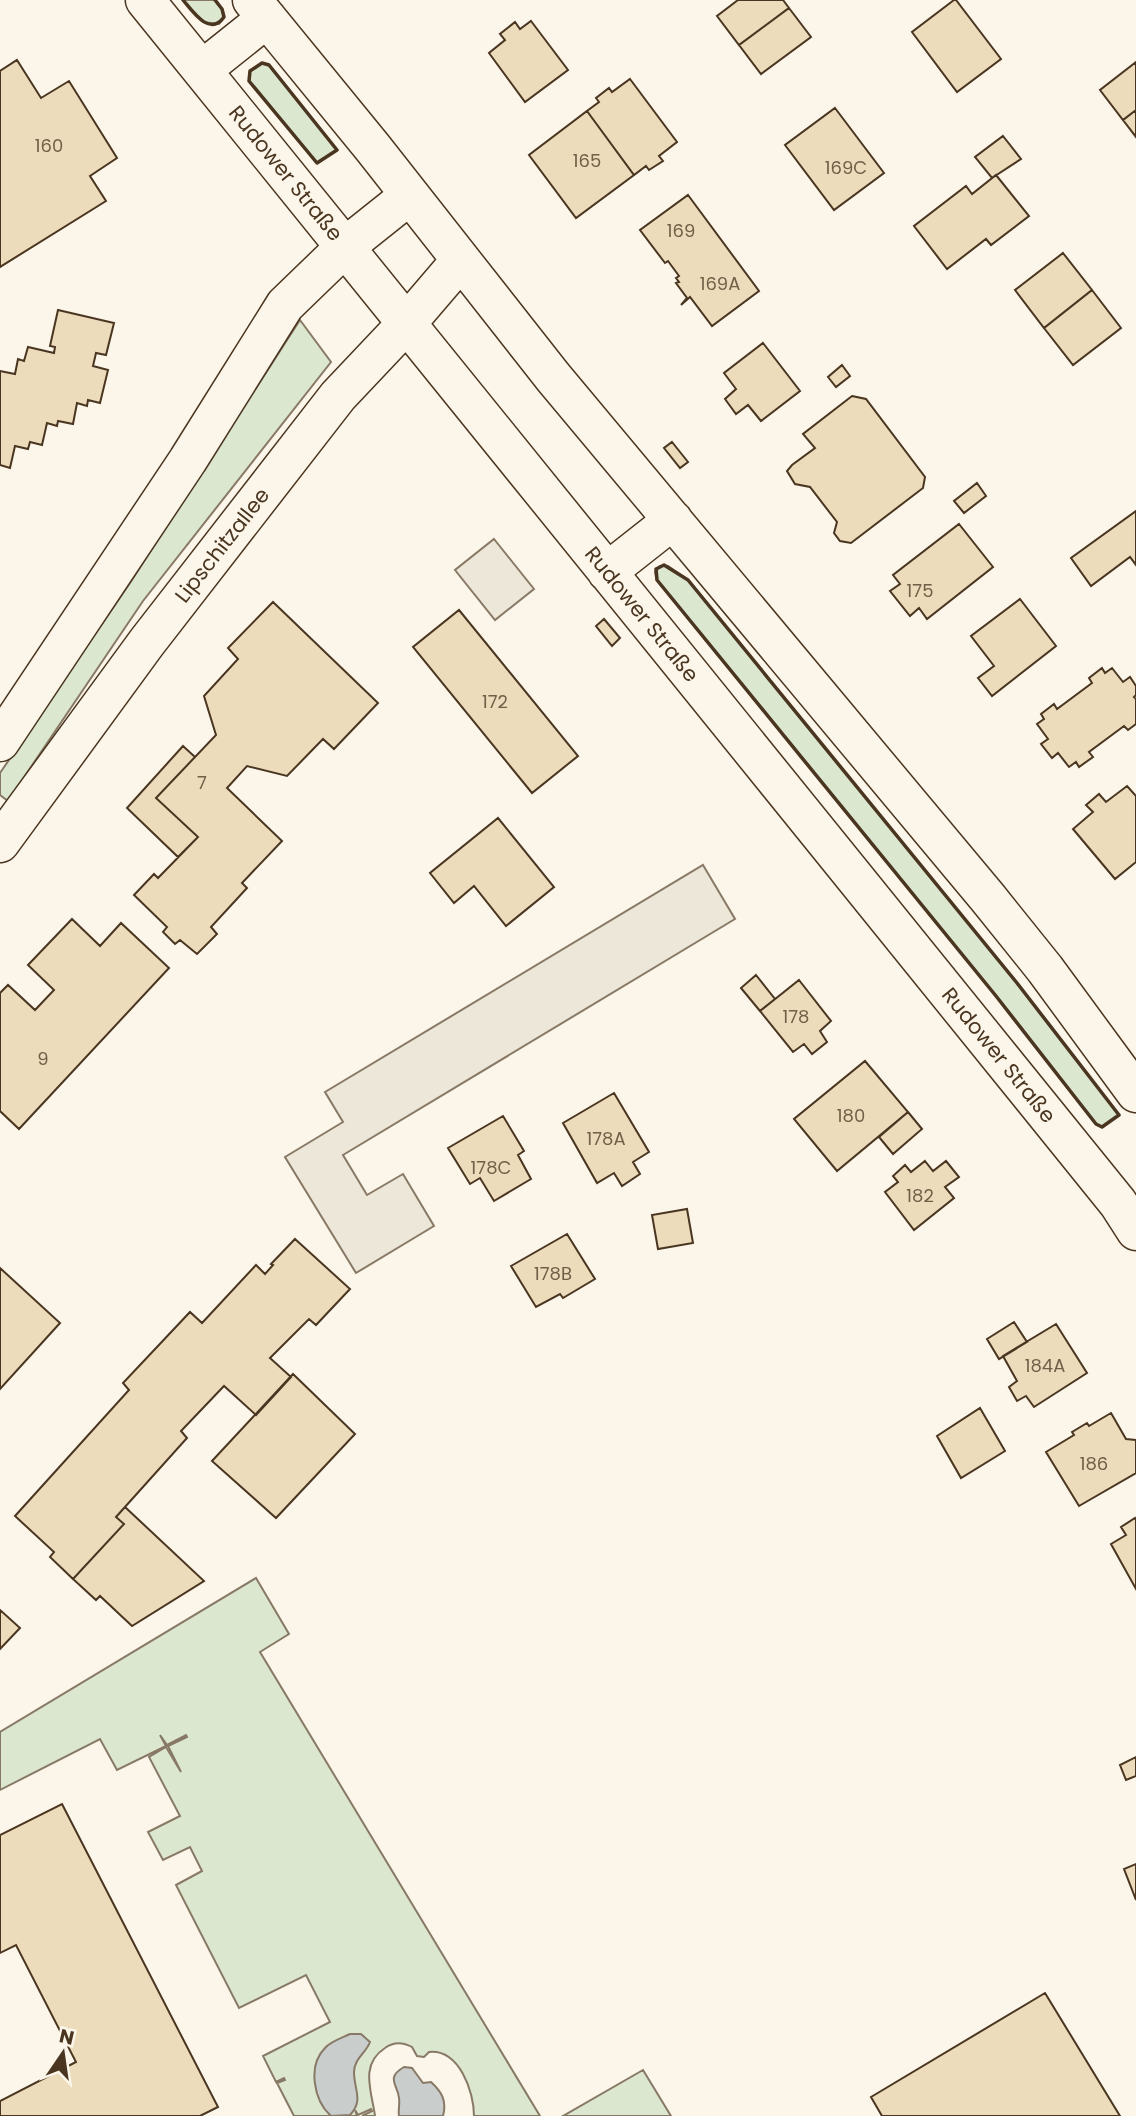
<svg xmlns="http://www.w3.org/2000/svg" width="1136" height="2116" font-family="Poppins,sans-serif">
  <style>
    .green { fill: #dce7d0; stroke: #887966; stroke-width: 2 }
    .parking { fill: #ede7d9; stroke: #887966; stroke-width: 2 }
    .water { fill: #c9cecd; stroke: #887966; stroke-width: 2 }
    .building { fill: #ecdcbc; stroke: #4a3520; stroke-width: 2 }
    .lines { fill: none; stroke-linecap: round; stroke-linejoin: round }
    .secondary-casing { stroke: #4a3520; stroke-width: 41 }
    .secondary { stroke: #fbf6e9; stroke-width: 38 }
    .wall { stroke: #4a3520; stroke-width: 3.5 }
    .labels { text-anchor: middle; dominant-baseline: central; stroke-width: 5; stroke-linejoin: round; paint-order: stroke }
    .number-label { font-size: 18px; fill: #725f47 }
    .street-label { font-size: 21px; fill: #4a3520; stroke: #fbf6e9 }
  </style>
  <rect width="100%" height="100%" fill="#fbf6e9"/>
  <path class="green" d="M183,0H215L222,9L224,17L219,24L203,22Z
    M262,63L269,65L337,150L317,163L249,81L250,71Z
    M300,320L331,362L143,601L8,801L0,795V773L130,583Z
    M660,566H668L688,580L1017,983L1119,1115L1102,1127L1096,1124L996,996L657,580L655,572Z
    M256,1578L289,1634L260,1652L540,2116H474C474,2091 459,2049 429,2052L424,2057L417,2056L412,2047C403,2042 393,2042 385,2048C359,2065 372,2092 375,2116H362L372,2111L371,2109L358,2115L355,2110L357,2116H294L277,2083L285,2080L284,2078L276,2082L263,2056L330,2022L306,1975L239,2008L176,1885L202,1871L190,1847L163,1860L148,1832L180,1816L149,1757L166,1747L181,1772L168,1746L187,1737L186,1735L167,1745L160,1735L166,1746L117,1770L100,1739L0,1790V1732Z
    M643,2070L671,2116H563Z"/>
  <path class="parking" d="M494,539L534,589L495,620L455,570Z
    M703,865L735,919L343,1155L367,1195L403,1174L434,1226L356,1273L285,1157L343,1122L325,1092Z"/>
  <path class="water" d="M350,2034H361L370,2042C366,2053 354,2059 354,2072C354,2090 364,2100 350,2115L331,2116C314,2101 307,2066 325,2048C331,2041 342,2038 350,2034Z
    M404,2067L412,2068L423,2083L431,2082C442,2092 447,2101 443,2116H399C398,2110 400,2104 399,2098C398,2085 385,2078 404,2067Z"/>
  <path class="building" d="M738,0H783L789,8L739,45L717,16Z
    M954,0H956L1001,59L957,92L912,32Z
    M789,8L811,37L761,74L739,45Z
    M531,21L568,70L525,102L489,53L505,40L500,34L515,22L520,29Z
    M17,60L41,98L69,81L117,158L90,176L106,201L0,267V71Z
    M1136,62V110L1123,120L1100,90Z
    M630,79L677,142L659,156L663,161L649,170L646,166L634,175L587,111L599,102L596,98L609,88L612,92Z
    M835,108L884,173L834,210L785,145Z
    M1136,110V137L1123,120Z
    M587,111L634,175L576,218L529,155Z
    M1003,136L1021,159L992,178L975,157Z
    M996,175L1029,216L991,245L986,239L947,269L914,226L966,186L972,194Z
    M688,195L759,291L712,326L690,297L681,305L687,298L676,283L679,282L676,278L679,276L668,261L665,263L640,230Z
    M1063,253L1092,290L1044,328L1015,290Z
    M1092,290L1121,328L1073,365L1044,328Z
    M58,310L114,323L106,355L96,353L93,366L108,370L100,403L88,400L87,406L77,403L73,424L58,421L57,426L47,423L42,445L30,442L28,449L15,446L10,468L0,465V371L15,374L18,359L24,361L28,347L54,353L55,347L50,346Z
    M763,343L800,391L761,421L748,405L736,414L725,399L736,389L724,373Z
    M842,365L850,376L836,387L828,377Z
    M852,396L866,399L925,477L923,488L851,543L840,541L834,533L837,522L810,487L795,484L787,471L792,465L815,448L803,434Z
    M672,442L688,462L680,468L664,448Z
    M977,483L986,496L964,513L954,501Z
    M1136,511V565L1130,557L1091,586L1071,558Z
    M959,524L993,567L927,619L919,608L910,616L890,591L900,584L893,575Z
    M1020,599L1056,646L992,696L978,678L994,666L971,636Z
    M273,602L378,703L334,749L323,739L287,776L247,766L227,788L282,841L242,883L247,888L211,927L217,934L197,954L180,940L175,944L163,932L167,927L134,895L154,874L158,878L198,837L156,798L216,735L204,696L238,659L228,648Z
    M459,610L578,756L532,793L413,647Z
    M604,619L620,638L612,646L596,626Z
    M1102,668L1105,673L1112,668L1123,682L1130,677L1136,686V695L1134,697L1136,699V724L1128,730L1124,726L1089,752L1093,757L1079,767L1076,762L1069,767L1058,753L1052,758L1041,744L1048,739L1037,724L1044,719L1041,714L1054,704L1057,709L1092,683L1089,678Z
    M183,746L195,757L156,798L198,837L178,857L127,808Z
    M1127,786L1136,796V862L1115,879L1073,829L1093,812L1086,805L1099,794L1106,802Z
    M498,818L554,887L506,926L474,886L454,903L430,873Z
    M72,919L100,946L121,923L169,968L19,1129L0,1111V993L8,985L35,1010L54,990L28,965Z
    M756,975L775,999L760,1011L741,988Z
    M799,980L831,1021L820,1031L827,1042L812,1054L804,1044L793,1052L760,1011Z
    M865,1061L908,1112L837,1171L794,1119Z
    M614,1093L649,1152L633,1162L640,1174L622,1186L614,1173L597,1183L563,1123Z
    M908,1112L922,1129L893,1154L879,1137Z
    M503,1116L524,1151L518,1155L531,1179L494,1201L480,1178L470,1184L448,1148Z
    M925,1161L933,1171L946,1161L959,1177L945,1187L954,1198L914,1230L885,1192L898,1182L893,1176L905,1165L911,1172Z
    M687,1209L693,1243L658,1249L652,1215Z
    M567,1234L595,1279L563,1298L560,1294L536,1307L511,1266Z
    M295,1239L350,1289L316,1325L309,1319L270,1358L291,1377L256,1415L224,1386L181,1431L187,1438L116,1517L124,1524L73,1579L50,1557L54,1552L15,1516L129,1390L123,1383L190,1312L202,1323L256,1265L265,1274L273,1265L271,1264Z
    M0,1268L60,1323L0,1389Z
    M1014,1322L1027,1342L999,1359L987,1339Z
    M1056,1324L1087,1373L1034,1407L1026,1396L1017,1401L1009,1387L1017,1381L1003,1356Z
    M293,1374L355,1434L276,1518L212,1461Z
    M980,1408L1005,1451L961,1478L937,1436Z
    M1111,1413L1126,1439L1136,1440V1473L1079,1506L1046,1452L1074,1435L1072,1432L1087,1423L1089,1426Z
    M125,1507L204,1581L132,1626L100,1596L96,1600L73,1579L124,1524L116,1517Z
    M1135,1518L1136,1520V1589L1111,1544L1126,1535L1121,1527Z
    M0,1610L20,1628L0,1649Z
    M1136,1757V1776L1126,1780L1120,1765Z
    M62,1804L218,2107L200,2116H0V2101L76,2062L16,1945L0,1953V1835Z
    M1136,1864V1900L1124,1869Z
    M1045,1993L1120,2116H882L871,2097Z"/>
  <g class="lines">
    <g class="secondary-casing">
      <path id="secondary" d="M145,0L1118,1203L1136,1231
        M252,0L373,148L553,377L988,898L1045,969L1136,1093
        M202,70L267,18
        M607,572L673,520
        M0,742L188,460L285,305L346,246L410,195
        M0,843L147,642L338,396L407,323L461,260"/>
    </g>
    <use href="#secondary" class="secondary"/>
    <path class="wall" d="M183,0C193,12 210,37 224,17L222,9L215,0
      M262,63L269,65L337,150L317,163L249,81L250,71Z
      M664,565L688,580L1017,983L1119,1115L1102,1127L1096,1124L996,996L657,580L656,569Z"/>
  </g>
  <g class="labels">
    <g class="number-label">
      <text x="49" y="145">160</text>
      <text x="587" y="160">165</text>
      <text x="846" y="167">169C</text>
      <text x="681" y="230">169</text>
      <text x="720" y="283">169A</text>
      <text x="920" y="590">175</text>
      <text x="495" y="701">172</text>
      <text x="202" y="782">7</text>
      <text x="796" y="1016">178</text>
      <text x="43" y="1058">9</text>
      <text x="851" y="1115">180</text>
      <text x="606" y="1138">178A</text>
      <text x="491" y="1167">178C</text>
      <text x="920" y="1195">182</text>
      <text x="553" y="1273">178B</text>
      <text x="1045" y="1365">184A</text>
      <text x="1094" y="1463">186</text>
    </g>
    <g class="street-label">
      <text transform="translate(286 173) rotate(51)">Rudower Straße</text>
      <text transform="translate(222 545) rotate(-52)">Lipschitzallee</text>
      <text transform="translate(642 614) rotate(51)">Rudower Straße</text>
      <text transform="translate(999 1055) rotate(51)">Rudower Straße</text>
    </g>
  </g>
  <g transform="translate(63 2053) rotate(13)" stroke="#fbf6e9" stroke-width="5" paint-order="stroke">
  <path d="M0-5L12 26L0 18L-12 26Z" fill="#4a3520"/>
  <text y="-10" font-size="19" font-weight="bold" text-anchor="middle" fill="#4a3520">N</text>
  </g>
</svg>
